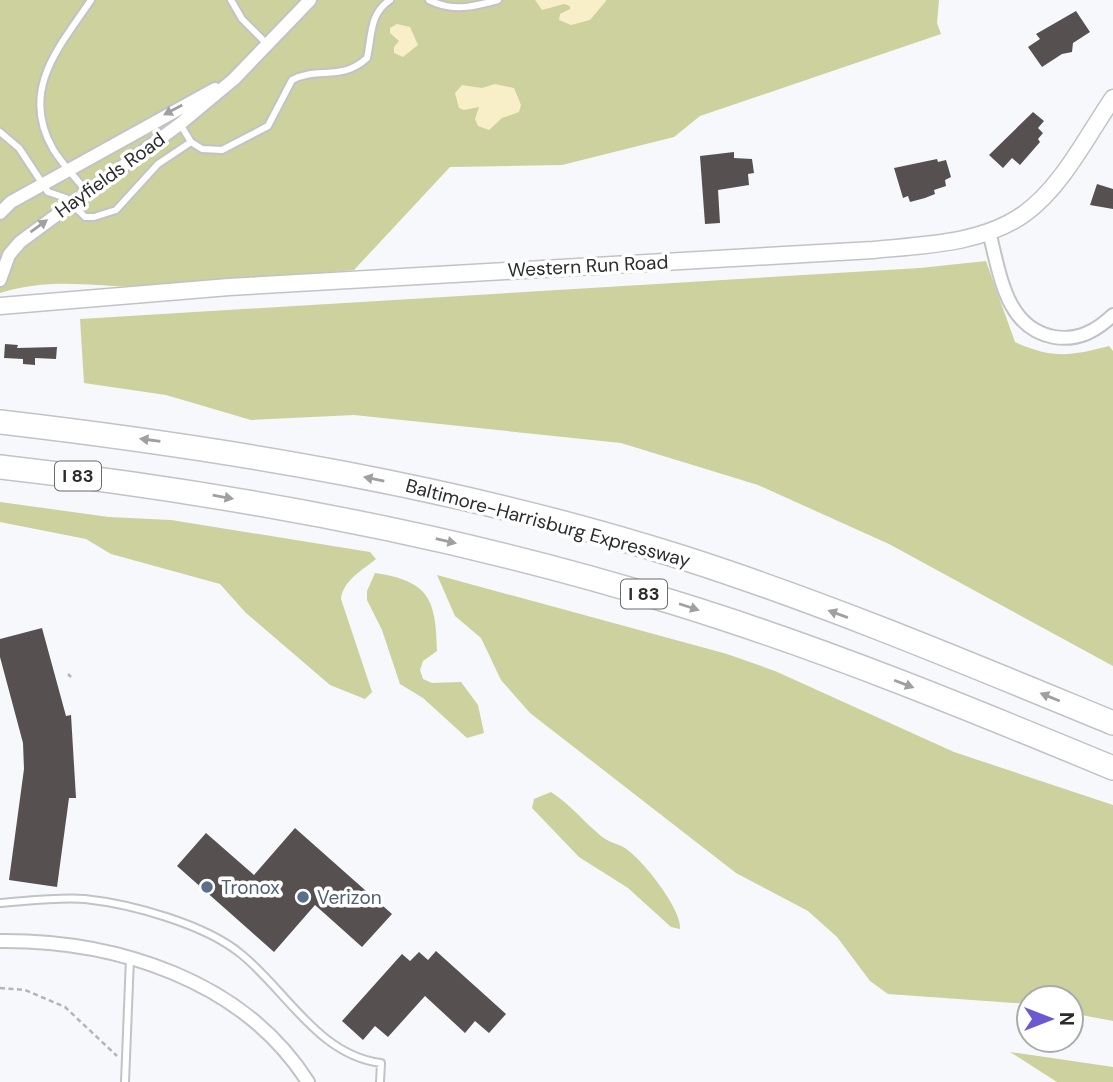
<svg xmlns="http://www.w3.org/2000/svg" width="1113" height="1082" font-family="'DM Sans',sans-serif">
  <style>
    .green { fill: #ccd19d }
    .sand { fill: #f8efc9 }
    .building { fill: #565150 }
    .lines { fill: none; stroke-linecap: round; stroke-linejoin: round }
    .service-casing { stroke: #c1c3c7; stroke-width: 10 }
    .minor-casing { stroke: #c1c3c7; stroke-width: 16 }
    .tertiary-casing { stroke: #c1c3c7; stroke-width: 19 }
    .motorway-casing { stroke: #c1c3c7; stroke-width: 26 }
    .path { stroke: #b3b5b8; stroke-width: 2.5; stroke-dasharray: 5 3.5; stroke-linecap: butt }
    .service { stroke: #fff; stroke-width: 6 }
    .minor { stroke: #fff; stroke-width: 12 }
    .tertiary { stroke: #fff; stroke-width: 16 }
    .motorway { stroke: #fff; stroke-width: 23 }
    .oneway { fill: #a0a0a0 }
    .service-dot { fill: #5c6f8a; stroke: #fff; stroke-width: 2.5 }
    .labels { text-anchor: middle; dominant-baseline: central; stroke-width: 7; stroke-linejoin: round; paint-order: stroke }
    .shield { fill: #fff; stroke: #6b6b6c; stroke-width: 2 }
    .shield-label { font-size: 18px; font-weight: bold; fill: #2b2c2d }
    .street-label { font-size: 19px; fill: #2b2c2d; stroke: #fff }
    .service-label { font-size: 19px; fill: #4e5e75; stroke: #fff; text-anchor: start }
  </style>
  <rect width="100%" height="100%" fill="#f6f8fc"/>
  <path class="green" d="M0,0H939L937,23L941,34L700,116L674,137L562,165L450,167L354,270C287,276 218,286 150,287C96,288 55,276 0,293Z
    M986,261L1015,342C1052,359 1071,356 1109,346L1113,351V666L889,544L758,485L621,443L354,415L251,420L166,395L84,383L80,319L920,268Z
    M0,502L109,517L171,520L370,552L376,559C363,570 343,580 341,599L372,692L365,699L330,685L246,613L220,584L111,554L86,539L0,522Z
    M375,573C429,581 436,599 437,651L423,661L420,670L423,679L432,683L461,682L478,705L484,733L467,738L423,698L400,684L382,630L367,600V591Z
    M437,575L727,654L775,671L954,752L1113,805V1021L1071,1013V998H1029V1004L888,994L870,981L837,937L808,911L736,873L530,713L501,680L481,638L455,616Z
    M551,792C571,805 583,821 601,836C608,842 618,844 625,848C642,859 682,909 680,929L671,927L628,888L579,857L532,808L534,799Z
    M1010,1052L1113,1067V1082H1057Z"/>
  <path class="sand" d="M535,0H606V1L590,20L571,25L559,20L560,14L570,9V6L564,4L542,10Z
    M397,24L410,27L418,45L403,57L394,53V47L399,41L390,33V28Z
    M495,84L514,88L521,105L519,112L502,118L489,130L478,126L475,119L479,107L464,110L459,108L455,93L462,85L482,88Z"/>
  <path class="building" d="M1076,11L1090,32L1073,43L1072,52L1062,54L1042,67L1028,47L1040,39L1036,34Z
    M1033,112L1044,121L1038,128L1043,133L1038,139L1040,142L1020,165L1012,158L1003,168L989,155Z
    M734,152V158L752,159L754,173L748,174L749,185L718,190L720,223L705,224L700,156Z
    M937,159L938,162L946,160L951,177L945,180L946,186L934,190L935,194L925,198L910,202L908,196L903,198L894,168Z
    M1097,184L1113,189V209L1090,205Z
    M5,344L18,345L17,348L57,347L56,359L35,358V365L23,364V359L4,358Z
    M42,628L66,716L71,715L76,798H69L57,887L9,880L24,769L23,743L0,657V639Z
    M295,828L392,914L362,947L315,905L274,952L177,866L206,833L254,875Z
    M436,951L506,1014L489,1033L475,1021L465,1033L425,996L388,1037L375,1026L363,1040L342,1021L402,954L410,961L419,952L428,960Z"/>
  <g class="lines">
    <g class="service-casing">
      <path id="service" d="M231,0L242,19L267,44
        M429,0C452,12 473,7 498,0
        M180,124L191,142L202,149L222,150L268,126L292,80C318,66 341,82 367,58C372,36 369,14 390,0
        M0,132L19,148L48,192L66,198L85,217H94L116,210L158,164L191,142
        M87,192C76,178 62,164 53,149C19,90 60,46 91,0
        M0,903C28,901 57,897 85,899C131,904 205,924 241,954C286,990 318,1055 381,1063L380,1082
        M125,1082L130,958"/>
    </g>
    <g class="minor-casing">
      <path id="minor" d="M0,213L11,202L215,89
        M989,232C1000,273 1005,328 1054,337C1078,341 1096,331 1113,315
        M0,280L9,255L20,242L180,124L234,79L310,0
        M0,941C116,940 243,980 308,1082"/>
    </g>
    <g class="tertiary-casing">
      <path id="tertiary" d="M0,306L229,287L873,250C923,245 982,244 1024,214C1062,187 1087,136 1113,98"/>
    </g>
    <g class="motorway-casing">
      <path id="motorway" d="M0,422C231,449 461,487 684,558C830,605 972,665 1113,723
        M0,467C228,493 453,534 672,602C822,648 968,708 1113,768"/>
    </g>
    <path class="path" d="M68,674L71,677
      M0,988L25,990L65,1007L117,1056"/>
    <use href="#service" class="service"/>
    <use href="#minor" class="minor"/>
    <use href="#tertiary" class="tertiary"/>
    <use href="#motorway" class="motorway"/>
  </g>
  <defs><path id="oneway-solid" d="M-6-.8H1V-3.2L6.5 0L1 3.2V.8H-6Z" transform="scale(1.75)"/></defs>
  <g class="oneway">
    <use href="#oneway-solid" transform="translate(173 110) rotate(152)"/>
    <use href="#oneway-solid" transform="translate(39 226) rotate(-36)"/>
    <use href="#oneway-solid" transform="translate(150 440) rotate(-172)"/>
    <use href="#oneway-solid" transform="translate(374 479) rotate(-169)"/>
    <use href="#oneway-solid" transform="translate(223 497) rotate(10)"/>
    <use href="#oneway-solid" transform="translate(446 541) rotate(13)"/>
    <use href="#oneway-solid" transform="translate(689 607) rotate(18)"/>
    <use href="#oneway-solid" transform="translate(838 614) rotate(-160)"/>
    <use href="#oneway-solid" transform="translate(904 684) rotate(21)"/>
    <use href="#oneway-solid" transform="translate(1050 697) rotate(-158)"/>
  </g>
  <g class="service-dot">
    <circle cx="207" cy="887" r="7"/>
    <circle cx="303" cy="897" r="7"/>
  </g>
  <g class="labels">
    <g class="shield">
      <rect x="55" y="461.5" width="46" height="29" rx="5"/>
      <rect x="621" y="579.5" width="46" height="29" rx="5"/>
    </g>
    <g class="shield-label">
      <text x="78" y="476">I 83</text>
      <text x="644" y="594">I 83</text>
    </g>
    <g class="street-label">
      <text transform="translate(110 175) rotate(-36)">Hayfields Road</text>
      <text transform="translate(588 266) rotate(-3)">Western Run Road</text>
      <text transform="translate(548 523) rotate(15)">Baltimore-Harrisburg Expressway</text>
    </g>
    <g class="service-label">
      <text x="221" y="887">Tronox</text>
      <text x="317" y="897">Verizon</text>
    </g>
  </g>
  <g transform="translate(1050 1019) rotate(90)"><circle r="33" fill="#ffffff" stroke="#aaabab" stroke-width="2"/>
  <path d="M0-5L12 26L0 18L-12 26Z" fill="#6c58d2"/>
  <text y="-10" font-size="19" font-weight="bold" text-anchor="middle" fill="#2b2c2d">N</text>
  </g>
</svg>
